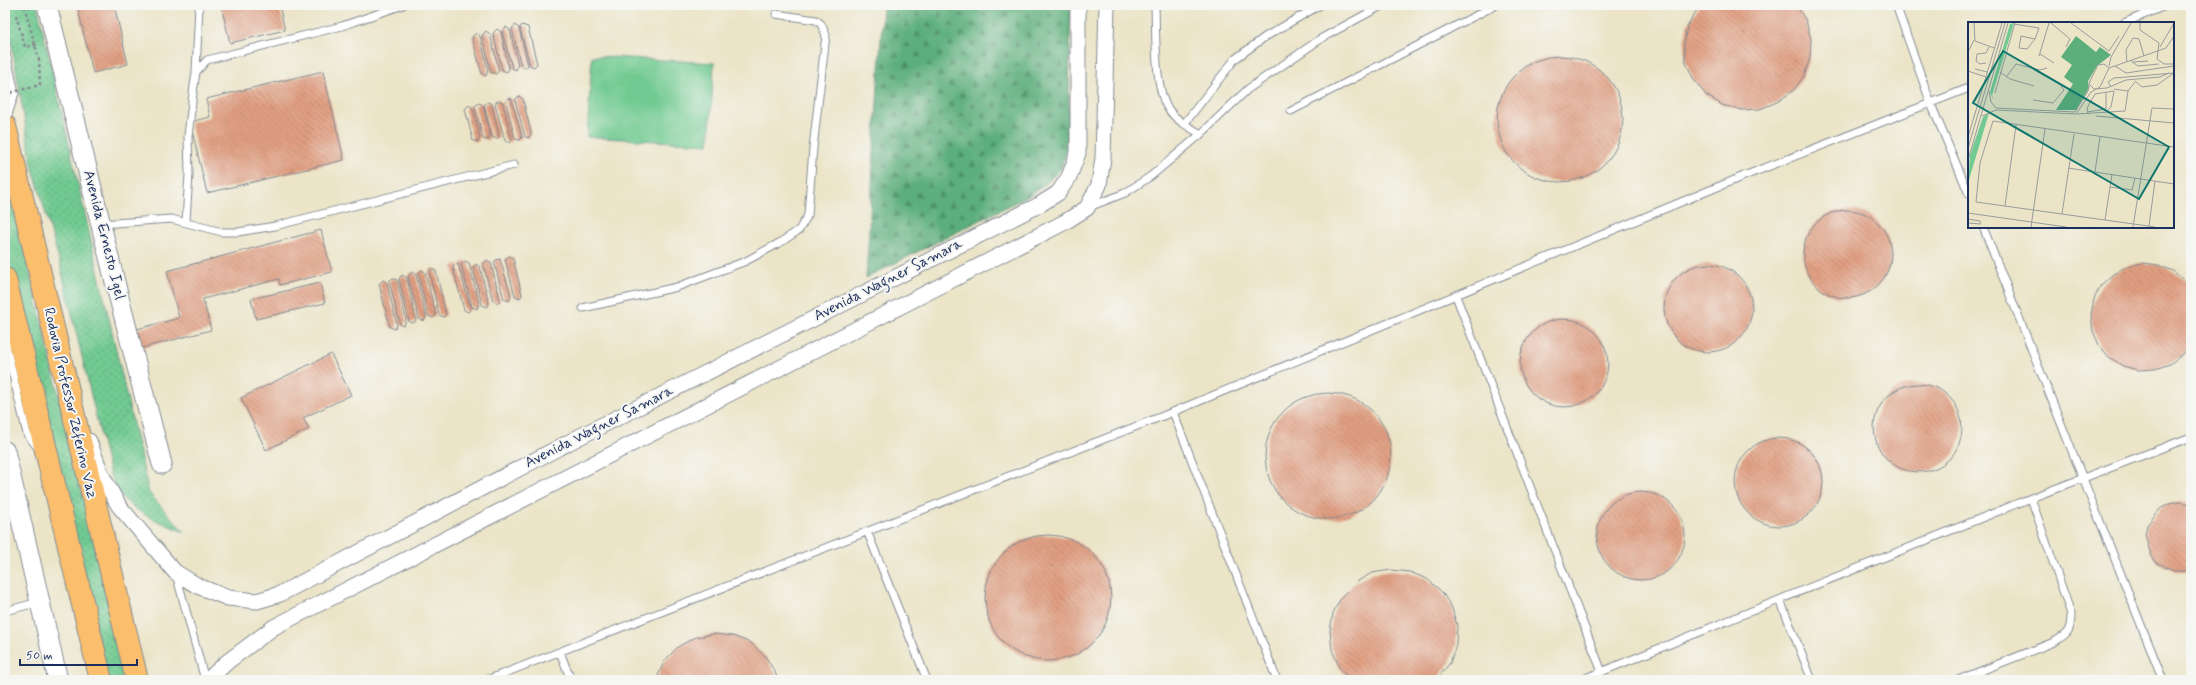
<svg xmlns="http://www.w3.org/2000/svg" width="2196" height="685" font-family="Mynerve,sans-serif">
  <style>
    .grass { fill: url(#grass-dots); stroke: #467c78 }
    .forest { fill: url(#forest-firs); stroke: #3c6e6c }
    .park { fill: #71ca91; stroke: #467c78 }
    .building { fill: url(#building-back-hatch) }
    .lines { fill: none; stroke-linecap: round; stroke-linejoin: round }
    .service-casing { stroke: #838a92; stroke-width: 9 }
    .minor-casing { stroke: #838a92; stroke-width: 17 }
    .tertiary-casing { stroke: #838a92; stroke-width: 21 }
    .motorway-casing { stroke: #838a92; stroke-width: 24 }
    .path { stroke: #838a92; stroke-width: 2.5; stroke-dasharray: 3 3; stroke-linecap: butt }
    .service { stroke: #fff; stroke-width: 7 }
    .minor { stroke: #fff; stroke-width: 15 }
    .tertiary { stroke: #fff; stroke-width: 19 }
    .motorway { stroke: #fabe6d; stroke-width: 22 }
    .path-bridge { stroke: #838a92; stroke-width: 2.5; stroke-dasharray: 3 3; stroke-linecap: butt }
    .labels { text-anchor: middle; dominant-baseline: central; stroke-width: 4; stroke-linejoin: round; paint-order: stroke }
    .street-label { font-size: 15px; fill: #1b2f5e; stroke: #f6f6f2 }
    .inset-road { fill: none; stroke: #989c9d; stroke-width: 1 }
    .view { fill: #0f766e; fill-opacity: 0.15; stroke: #0f766e; stroke-width: 2 }
    .inset-edge { fill: none; stroke: #1b2f5e; stroke-width: 2 }
  </style>
  <defs>
    <pattern id="grass-dots" width="8" height="8" patternUnits="userSpaceOnUse"><rect width="8" height="8" fill="#71ca91"/><path d="M2 2h.1M6 6h.1" fill="none" stroke="#5ca47a" stroke-width="1.8" stroke-linecap="round"/></pattern>
    <pattern id="forest-firs" width="22" height="20" patternUnits="userSpaceOnUse"><rect width="22" height="20" fill="#5cae7b"/><path d="M5 1l3.5 6h-7zM16 11l3.5 6h-7z" fill="#4b8e68"/></pattern>
    <pattern id="building-back-hatch" width="6" height="6" patternUnits="userSpaceOnUse"><rect width="6" height="6" fill="#e19f81"/><path d="M-1 5l2 2M0 0l6 6M5-1l2 2" fill="none" stroke="#b6826d"/></pattern>
  </defs>
  <rect width="100%" height="100%" fill="#f6f6f2"/>
  <filter id="ink" filterUnits="userSpaceOnUse"><feTurbulence type="fractalNoise" baseFrequency=".025" numOctaves="2"/><feDisplacementMap in="SourceGraphic" scale="8" xChannelSelector="R" yChannelSelector="G"/><feConvolveMatrix kernelMatrix="1 2 1 2 8 2 1 2 1" color-interpolation-filters="sRGB"/></filter>
  <filter id="wash" filterUnits="userSpaceOnUse"><feTurbulence type="fractalNoise" baseFrequency=".012" numOctaves="4" result="noise"/><feDisplacementMap in="SourceGraphic" scale="16" xChannelSelector="R" yChannelSelector="G"/><feGaussianBlur stdDeviation="0.9" result="paint"/><feColorMatrix in="noise" values="0 0 0 0 0 0 0 0 0 0 0 0 0 0 0 0 0 1.4 0 .05"/><feComposite in="paint" operator="in"/></filter>
  <g filter="url(#wash)">
    <rect width="100%" height="100%" fill="#ebe4c7"/>
    <path class="grass" d="M5,5H37L149,493L184,532C163,523 132,513 118,492C115,487 113,481 110,475L60,264L32,165Z
      M5,166L126,680H108L5,241Z"/>
    <path class="forest" d="M883,5H1071L1068,147L1061,169L1046,184L1030,195L866,278Z"/>
    <path class="park" d="M592,56L714,63L709,144L587,137Z"/>
    <g id="blocks">
      <path class="building" d="M77,5H114L128,64L93,73Z
        M221,5H279L285,30L230,43Z
        M1700,5H1796L1806,21L1811,39L1810,58L1804,76L1793,91L1777,102L1760,109L1741,110L1722,105L1706,95L1694,80L1686,63L1684,44L1687,26Z
        M515,25L519,28L528,65L526,68L521,66L512,29Z
        M522,25L528,27L537,64L534,67L530,65L520,28Z
        M506,27L510,30L518,64L516,70L512,68L502,31Z
        M497,29L501,32L509,69L507,72L502,70L493,33Z
        M486,31L490,34L499,71L496,74L491,72L482,35Z
        M476,33L480,36L488,70L486,76L482,74L472,37Z
        M1497 119a63 63 0 1 1 126 0a63 63 0 1 1-126 0Z
        M323,71L344,160L207,193L190,122L210,117L206,99Z
        M519,96L523,99L531,133L529,138L525,137L515,100Z
        M511,98L522,137L520,140L515,139L506,102L507,99Z
        M497,101H501L503,103L512,140L510,143L505,141L495,104Z
        M488,102L492,104L499,136L497,139L492,137L484,105Z
        M479,103L483,105L490,137L488,140L483,139L475,106Z
        M469,105L473,108L480,137L478,142L473,141L465,109Z
        M1803 254a44 44 0 1 1 88 0a44 44 0 1 1-88 0Z
        M321,230L332,272L280,285L279,279L203,299L211,330L142,348L137,329L179,318L167,271Z
        M509,256L513,258L522,295L520,298L515,296L505,259Z
        M500,259L511,296L509,301L504,299L494,262L496,260Z
        M487,260L491,263L500,300L498,303L493,301L483,264Z
        M465,261L469,263L479,303L477,309L472,307L461,264Z
        M2143,263L2158,265L2173,271L2185,281L2191,290V343L2183,354L2170,364L2155,369L2138,370L2123,366L2109,357L2099,345L2093,331L2091,315L2094,299L2101,285L2113,274L2127,266Z
        M458,264L471,309L468,312L464,310L453,268L454,265Z
        M476,264L480,267L489,303L487,307L482,305L473,268Z
        M1664 308a44 44 0 1 1 88 0a44 44 0 1 1-88 0Z
        M432,268L436,271L446,314L444,317L439,315L429,272Z
        M422,270L425,272L436,315L433,318L428,316L418,273Z
        M412,272L416,275L426,317L424,321L419,319L408,276Z
        M402,275L407,278L416,320L414,323L409,322L399,279Z
        M393,278L397,280L406,320L404,326L400,324L389,281Z
        M383,280L387,283L397,325L395,329L390,327L379,284Z
        M320,283L325,303L256,319L251,299Z
        M1520 363a44 44 0 1 1 88 0a44 44 0 1 1-88 0Z
        M331,354L351,395L303,418L309,429L266,450L241,398Z
        M1874 428a44 44 0 1 1 88 0a44 44 0 1 1-88 0Z
        M1265 456a63 63 0 1 1 126 0a63 63 0 1 1-126 0Z
        M1735 482a44 44 0 1 1 88 0a44 44 0 1 1-88 0Z
        M1597 536a44 44 0 1 1 88 0a44 44 0 1 1-88 0Z
        M2179,502L2191,504V569L2186,571H2176L2157,563L2151,555L2145,535L2147,525L2160,509L2169,504Z
        M985 598a63 63 0 1 1 126 0a63 63 0 1 1-126 0Z
        M1391,570L1410,572L1427,579L1442,592L1452,608L1457,626L1456,645L1450,663L1436,680H1350L1339,667L1332,650L1330,631L1333,613L1342,596L1356,582L1372,573Z
        M714,634L733,636L751,643L765,656L775,672L778,680H656L665,660L679,646L696,637Z"/>
    </g>
  </g>
  <g filter="url(#ink)">
    <use href="#blocks" fill-opacity="0" stroke="#838a92" stroke-width="1"/>
    <g class="lines">
      <g class="service-casing">
        <path id="service" d="M1155,5C1156,31 1154,91 1169,110C1177,121 1189,127 1201,134
          M1896,5L1931,104L1969,194
          M2124,23L2167,5
          M5,49L15,93L5,124
          M196,72L199,5
          M1291,111L1496,5
          M1184,124L1235,59L1265,37L1320,5
          M1089,207L1125,193L1151,176L1201,134L1248,89L1322,38L1383,5
          M186,221L189,174L188,136L193,93L196,72L207,60L342,26L403,5
          M101,224L171,219L222,232H238L275,226L514,165
          M1983,227L2163,680
          M1456,296L1602,672
          M583,308L677,287L746,261L781,242L799,230L808,215L813,148L826,35L821,24L816,20L776,14
          M7,326V350L27,434L38,448
          M1173,412L1277,680
          M867,531L927,680
          M176,574L205,680
          M1780,600L1812,680
          M5,611L39,602
          M560,652L571,680
          M487,680L1173,412L1744,176L1969,88
          M1581,680L2031,498L2191,437
          M1958,680L2054,642C2068,634 2071,631 2071,614L2031,498"/>
      </g>
      <g class="minor-casing">
        <path id="minor" d="M89,441L102,476L119,506L175,572L198,586L228,598L257,601L280,594L579,437L1039,205L1058,193L1069,177L1078,153V5
          M208,680L227,662L274,627L1065,222L1087,208L1099,185L1103,158L1107,5"/>
      </g>
      <g class="tertiary-casing">
        <path id="tertiary" d="M47,5L117,290L162,464
          M5,451L58,680"/>
      </g>
      <g class="motorway-casing">
        <path id="motorway" d="M5,126L137,680
          M5,279L101,680"/>
      </g>
      <path class="path" d="M16,15L25,47L39,44"/>
      <use href="#service" class="service"/>
      <use href="#minor" class="minor"/>
      <use href="#tertiary" class="tertiary"/>
      <use href="#motorway" class="motorway"/>
      <path class="path-bridge" d="M5,94L40,85L39,60L24,5"/>
    </g>
  </g>
  <g class="labels">
    <g class="street-label">
      <text transform="translate(104 235) rotate(76)">Avenida Ernesto Igel</text>
      <text transform="translate(888 280) rotate(-27)">Avenida Wagner Samara</text>
      <text transform="translate(70 403) rotate(77)">Rodovia Professor Zeferino Vaz</text>
      <text transform="translate(599 427) rotate(-27)">Avenida Wagner Samara</text>
    </g>
  </g>
  <g transform="translate(1968 22)">
    <rect width="206" height="206" fill="#ebe4c7"/>
    <path d="M46,1L24,73L25,77L22,70L42,2ZM21,91L0,161L2,133L15,95Z" fill="#71ca91"/>
    <path d="M108,14L128,30L132,25L143,33L129,44L120,59L121,66L108,88H88L105,62L96,55L104,43L93,35Z" fill="#5cae7b"/>
    <path class="inset-road" d="M6,1L7,19L26,26M83,1L102,17L98,25M103,1L141,29L151,14M172,1V8L191,21L189,37L196,42H206M46,2L71,6L67,17L59,27L51,26L53,14L67,17M192,25L206,1M0,30L6,18M72,32L86,41M71,34L81,1M163,39L170,44L191,42M159,40L158,28L165,16L171,17L176,34M165,40L180,39M18,41L12,42L8,39L9,32L18,31L21,25M141,44L143,35L163,1M147,44L158,51L206,44M141,46L198,26L206,14M7,47L19,50M0,49L18,55M32,50L42,57L66,64M39,54L48,42L72,48L79,46M167,59L174,65L189,63L206,51M122,63L126,67L139,66L158,58L192,55L201,51M143,65L140,60L146,56L206,51M146,67L160,69M27,71L47,1M65,78L85,81L96,68L93,64M119,90L138,87V70M109,92L157,89L160,69L167,60M120,92L119,86L127,72L146,69L143,85L139,89M14,94L28,88L108,92L123,70L132,65L141,46L136,42L130,43L122,59L120,69L107,90L28,86L23,80L21,69M128,94L206,101M0,115L34,1M0,126L37,1M0,138L40,1M100,146L206,162M127,150L132,115M142,165L164,168L167,156M37,184L48,103M0,191L98,205M94,192L106,112M0,197L12,199L13,201M137,198L144,152M0,201L13,202M181,204L187,159M63,205L77,107M165,205L184,86L206,87M187,205L8,180L12,141L25,99L206,125"/>
    <path class="view" d="M35,29L201,125L171,177L5,81Z"/>
    <rect width="206" height="206" class="inset-edge"/>
  </g>
  <rect width="2196" height="685" fill="none" stroke="#f6f6f2" stroke-width="20"/>
  <path d="M20 659v6h117v-6" fill="none" stroke="#1b2f5e" stroke-width="2"/>
  <text x="26" y="659" font-size="12" fill="#1b2f5e" stroke="#f6f6f2" stroke-width="3" paint-order="stroke">50 m</text>
</svg>
